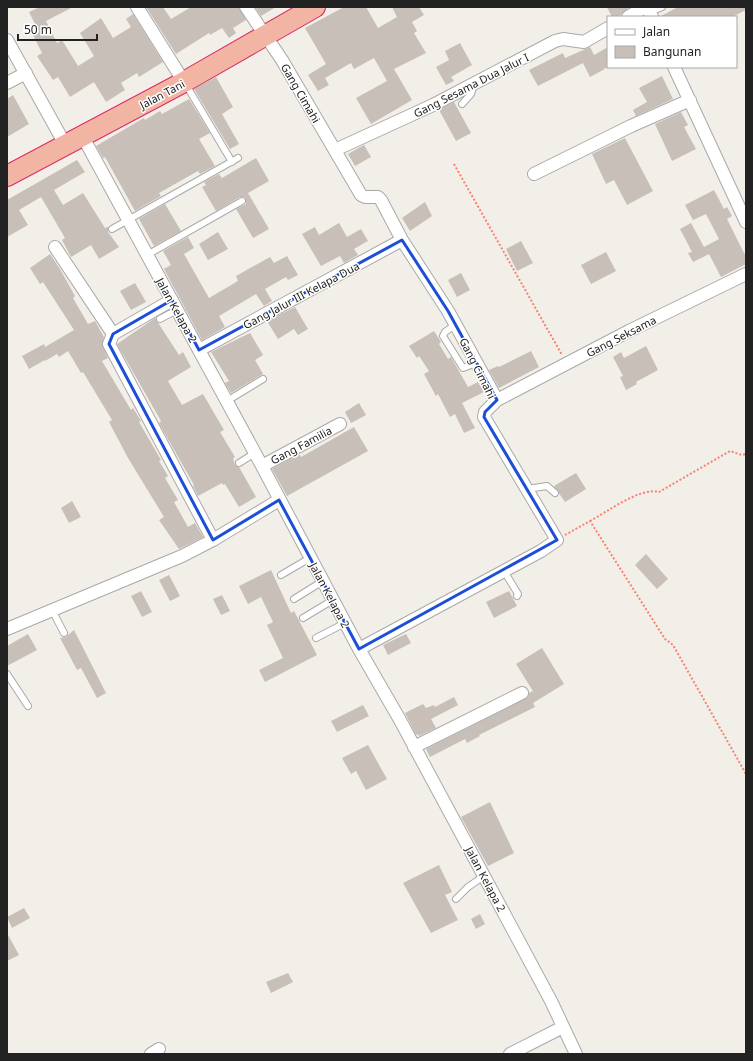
<svg xmlns="http://www.w3.org/2000/svg" width="753" height="1061" font-family="'Noto Sans',sans-serif">
  <style>
    .building { fill: #c7bfb8 }
    .lines { fill: none; stroke-linecap: round; stroke-linejoin: round }
    .service-casing { stroke: #a9a9a9; stroke-width: 8 }
    .minor-casing { stroke: #a9a9a9; stroke-width: 14 }
    .trunk-casing { stroke: #dc2a67; stroke-width: 22 }
    .path { stroke: #fa8072; stroke-width: 2; stroke-dasharray: 2 2; stroke-linecap: butt }
    .service { stroke: #fff; stroke-width: 6 }
    .minor { stroke: #fff; stroke-width: 12 }
    .trunk { stroke: #f2b4a3; stroke-width: 20 }
    .marked { fill: none; stroke: #1d4ed8; stroke-width: 3; stroke-linejoin: round }
    .labels { text-anchor: middle; dominant-baseline: central; stroke-width: 3; stroke-linejoin: round; paint-order: stroke }
    .street-label { font-size: 11px; fill: #222; stroke: #fff }
  </style>
  <rect width="100%" height="100%" fill="#f2efe9"/>
  <path class="building" d="M40,7H73L46,21L57,43L62,40L78,66L94,56L80,33L101,18L113,38L131,27L126,19L133,14L163,62L139,77L137,73L121,83L125,90L106,102L94,82L70,97L58,77L53,80L37,56L42,53L33,35L39,32L29,12Z
    M146,7H163L171,19L191,7H239L246,20L233,28L236,33L229,38L222,28L210,35L209,33L176,54Z
    M255,7H276L261,16Z
    M344,7H366L378,28L397,17L392,7H419L424,15L412,22L417,31L414,33L426,53L394,69L412,100L371,124L356,98L387,81L374,58L354,69L351,63L325,78L329,85L318,91L308,75L326,64L305,28Z
    M607,7H630L618,17H612Z
    M678,7H746V10L732,17H659Z
    M460,43L472,65L451,77L454,81L446,85L436,67L449,60L445,51Z
    M590,47L594,55L608,47V66L603,70L590,77L583,63L538,86L529,70L563,53L565,58Z
    M662,76L673,99L636,116L633,110L647,102L639,88Z
    M216,77L233,107L222,114L239,144L230,149L194,89Z
    M13,95L29,124L7,137V99Z
    M189,99L210,133L199,139L215,166L200,174L198,171L159,193L161,196L135,211L105,157L103,158L96,146L144,118L145,120L160,111L162,114Z
    M454,102L471,133L456,141L439,110Z
    M681,112L688,125L684,127L696,149L672,161L655,124Z
    M625,138L653,191L627,205L614,180L606,184L592,154Z
    M364,145L371,157L355,166L348,154Z
    M256,158L269,181L248,193L269,229L253,238L236,209L246,204L245,197H240L216,211L202,187L206,185L204,182L219,174L222,178Z
    M77,160L85,172L54,190L63,205L83,193L105,228L108,227V232L119,247L99,259L91,245L71,257L62,240L65,238L41,197L19,210L28,225L7,237V200Z
    M714,190L724,209L727,207L732,216L727,219L746,257V264L721,277L709,254L693,262L688,253L692,252L680,229L691,223L704,247L719,239L706,214L693,220L685,205Z
    M425,202L432,216L410,231L402,218Z
    M165,204L181,231L154,246L139,219Z
    M339,223L347,237L361,229L368,241L354,249L358,255L344,263L340,256L321,266L302,234L315,227L319,235Z
    M218,232L228,249L208,260L199,244Z
    M188,237L194,248L184,254L209,298L238,281L236,276L270,257L274,263L287,256L298,275L288,280L286,277L265,289L272,301L264,306L256,294L219,316L225,327L202,340L164,269L171,265L163,251Z
    M521,241L533,263L517,271L506,249Z
    M606,252L616,271L591,284L581,265Z
    M50,254L60,269L75,296L73,298L88,324L95,321L104,337L102,345L108,358L102,361L131,410L133,408L141,421L139,422L161,460L159,461L168,476L165,478L178,500L174,502L188,527L195,523L203,537L179,549L159,520L164,517L128,458L109,422L112,420L83,372L81,373L68,351L59,357L57,354L45,361V360L29,369L22,356L44,344L45,347L74,330L43,282L40,284L30,268Z
    M461,273L470,290L457,297L448,280Z
    M135,283L146,302L131,310L120,291Z
    M295,307L308,329L298,335L294,329L278,339L267,321Z
    M155,318L179,355L183,352L191,367L168,381L182,405L203,394L224,430L220,432L235,457L233,458L235,465L239,467L256,497L239,507L225,484L223,485L222,483L198,496L193,486L194,485L159,423L161,421L117,344Z
    M434,331L441,342L439,344L448,359L451,357L468,387L478,382L484,392L462,403L475,428L464,433L455,414L450,417L438,394L436,396L424,374L429,371L419,356L417,358L409,346Z
    M250,333L263,355L255,360L263,374L231,393L225,383L229,381L211,352Z
    M646,346L658,370L636,382L637,384L626,390L620,377L623,376L613,357L621,352L624,358Z
    M531,351L539,367L499,388L489,370L498,366L499,367Z
    M359,403L366,415L351,423L345,412Z
    M354,427L368,451L287,496L272,469L299,454L301,457Z
    M576,473L586,489L565,502L554,486Z
    M72,501L81,517L69,523L61,508Z
    M646,554L668,579L657,589L635,565Z
    M271,570L291,613L294,611L317,655L265,682L259,670L283,658L267,625L273,622L261,597L248,604L239,586Z
    M169,575L180,596L170,601L159,580Z
    M141,591L152,612L142,617L131,596Z
    M509,591L517,606L494,618L486,602Z
    M222,595L230,611L221,615L213,599Z
    M74,630L106,693L97,698L81,668L77,670L60,638L66,637Z
    M28,634L37,650L7,666V646Z
    M406,634L411,643L388,655L383,645Z
    M542,648L564,684L533,703L535,707L479,735L480,736L467,743L465,739L430,757L426,749L528,697L529,693L533,691L516,664Z
    M454,697L458,705L431,719L436,728L419,736L418,734L416,735L405,713L423,704L426,708L434,705L435,707Z
    M363,705L369,716L337,732L331,721Z
    M368,745L387,779L366,790L356,771L351,774L342,758Z
    M490,802L514,853L488,866L461,817Z
    M439,865L452,892L445,895L458,920L431,933L403,883Z
    M24,908L30,918L12,928L7,917Z
    M480,914L485,924L476,929L471,919Z
    M7,933L19,955L7,961Z
    M288,973L293,982L271,993L266,982Z"/>
  <g class="lines">
    <g class="service-casing">
      <path id="service" d="M650,12L662,7
        M185,83L232,162
        M462,104L471,94L474,84
        M112,229L238,158
        M147,255L242,201
        M160,319L177,310
        M455,325L445,332L443,336L463,368L476,363
        M227,401L263,379
        M239,463L255,453
        M527,489L547,486L555,493
        M504,571L518,594L517,596
        M281,575L310,558
        M294,599L323,581
        M52,610L64,633
        M303,618L333,600
        M316,638L345,623
        M7,674L28,706
        M456,899L468,887L484,876"/>
    </g>
    <g class="minor-casing">
      <path id="minor" d="M137,7L184,82
        M246,7L282,60L361,195L365,197H378L381,200L402,240L448,311L497,400L485,412L484,417L557,540L541,551L359,649
        M647,7L652,17
        M628,17L645,7
        M7,40L66,146
        M674,67L746,222
        M7,83L26,73
        M83,137L262,466L359,649L400,720L484,876L551,1001L576,1054
        M335,150L433,105L555,41L563,39L584,42L608,28
        M534,174L631,126L690,100
        M55,247L113,334
        M172,300L113,334L109,344L213,540
        M199,350L402,240
        M497,400L629,331L746,274
        M262,466L340,424
        M7,629L182,556L213,540L279,500
        M414,747L522,693
        M151,1054L159,1049
        M510,1054L563,1027"/>
    </g>
    <g class="trunk-casing">
      <path id="trunk" d="M7,176L184,82L315,7"/>
    </g>
    <path class="path" d="M454,164L562,355
      M590,521C607,512 640,487 659,492L730,451L742,455L746,454
      M565,535L590,521L665,639L673,645L746,774"/>
    <use href="#service" class="service"/>
    <use href="#minor" class="minor"/>
    <use href="#trunk" class="trunk"/>
  </g>
  <path class="marked" d="M402,240L448,311L497,400L485,412L484,417L557,540L359,649L279,500L213,540L109,344L113,334L172,300L199,350Z"/>
  <g class="labels">
    <g class="street-label">
      <text transform="translate(471 85) rotate(-27)">Gang Sesama Dua Jalur I</text>
      <text transform="translate(301 93) rotate(60)">Gang Cimahi</text>
      <text transform="translate(162 94) rotate(-28)">Jalan Tani</text>
      <text transform="translate(301 295) rotate(-28)">Gang Jalur III Kelapa Dua</text>
      <text transform="translate(177 310) rotate(61)">Jalan Kelapa 2</text>
      <text transform="translate(621 336) rotate(-27)">Gang Seksama</text>
      <text transform="translate(478 368) rotate(63)">Gang Cimahi</text>
      <text transform="translate(301 445) rotate(-28)">Gang Familia</text>
      <text transform="translate(330 595) rotate(62)">Jalan Kelapa 2</text>
      <text transform="translate(486 879) rotate(62)">Jalan Kelapa 2</text>
    </g>
  </g>
  <rect width="753" height="1061" fill="none" stroke="#222222" stroke-width="16"/>
  <rect x="607" y="16" width="130" height="52" fill="#ffffff" stroke="#a7a7a7"/>
  <rect x="615" y="29" width="20" height="6" fill="#ffffff" stroke="#a7a7a7"/>
  <text x="643" y="36" font-size="12" fill="#222222">Jalan</text>
  <rect x="615" y="46" width="20" height="12" fill="#c7bfb8" stroke="#a7a7a7"/>
  <text x="643" y="56" font-size="12" fill="#222222">Bangunan</text>
  <path d="M18 34v6h79v-6" fill="none" stroke="#222222" stroke-width="2"/>
  <text x="24" y="34" font-size="12" fill="#222222" stroke="#ffffff" stroke-width="3" paint-order="stroke">50 m</text>
</svg>
